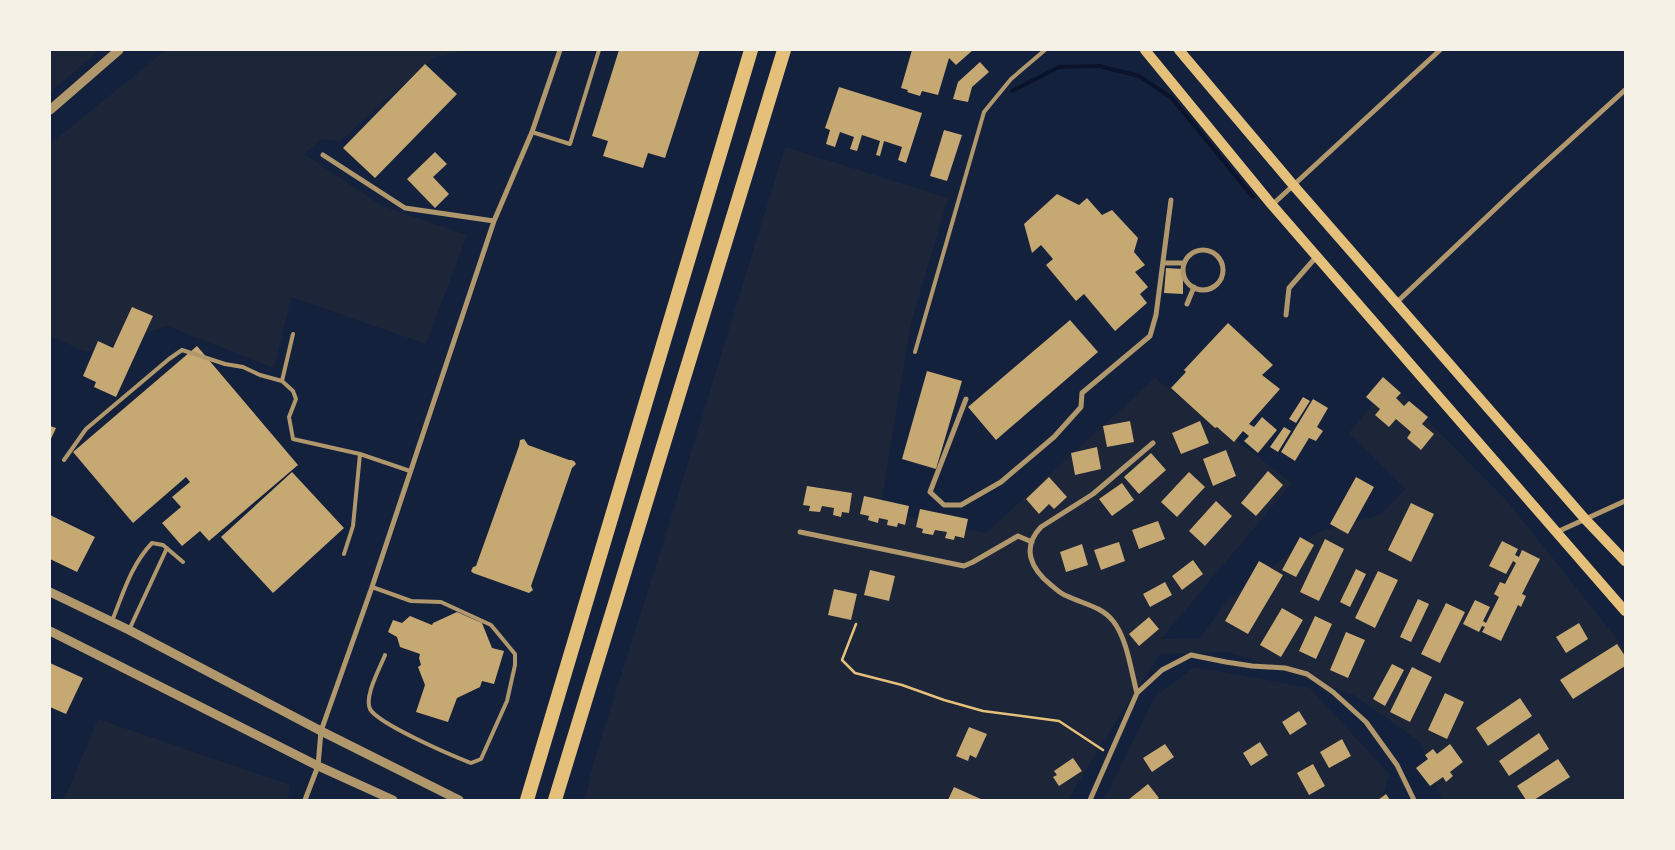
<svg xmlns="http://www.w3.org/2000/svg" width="1675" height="850" font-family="Montserrat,sans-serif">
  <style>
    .green { fill: #1d2539 }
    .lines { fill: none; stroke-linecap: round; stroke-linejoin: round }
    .stream { stroke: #0b132b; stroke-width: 4 }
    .building { fill: #c6a872 }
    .path { stroke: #e5c07b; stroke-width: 2.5 }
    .service { stroke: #b1986c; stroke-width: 4 }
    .minor { stroke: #b1986c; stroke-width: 5 }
    .tertiary { stroke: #b1986c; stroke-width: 9 }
    .secondary { stroke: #e5c07b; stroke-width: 10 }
    .trunk { stroke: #e5c07b; stroke-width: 14 }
  </style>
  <rect width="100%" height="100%" fill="#14213d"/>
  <path class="green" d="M50,50H100L50,92Z
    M166,50H470L434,57L340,141L322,139L304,154L382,206L467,235L426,344L291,297L274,368L167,326L86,352L50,336V144Z
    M785,147L948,198L911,323L880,511L986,533L1155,378L1292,483L1161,639L1200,638L1226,602L1318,532L1380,515L1406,489L1349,433L1391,383L1507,501L1625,649V800H1442L1420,742L1354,695L1228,652L1160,654L1100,746L1068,800H585L593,764L670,521Z
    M1194,667L1310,688L1389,774L1382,800H1104L1154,698Z
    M98,719L290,785L288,800H64Z"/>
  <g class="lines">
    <path class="stream" d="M1012,91L1059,67L1099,66L1139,76L1171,97L1253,197"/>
  </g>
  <path class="building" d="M619,50H700L665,158L648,153L643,168L603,156L608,141L592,136Z
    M912,50H973L956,65L949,58L938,95L922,91L920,96L907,92L908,90L901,88Z
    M980,62L989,72L972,87L968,102L953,99L958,82Z
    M425,64L457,94L375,178L343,148Z
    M839,87L922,113L906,163L898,160L902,147L884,141L880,156L876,155L880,141L862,135L857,151L850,149L854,137L840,132L835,147L826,144L830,130L825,128Z
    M944,130L962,135L947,181L930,176Z
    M435,152L447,164L433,177L449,194L435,208L407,179Z
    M1057,194L1079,205L1087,198L1102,215L1112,210L1138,238L1134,252L1145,265L1135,272L1148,287L1140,294L1147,303L1115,331L1084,294L1076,301L1046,265L1053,259L1041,245L1032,253L1024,224Z
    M1166,268L1183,269V294L1164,293Z
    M132,307L153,316L116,397L94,387L96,382L83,376L98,341L113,348Z
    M1070,320L1098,352L996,440L968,407Z
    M1228,323L1273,365L1262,375L1280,389L1249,424L1254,427L1262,417L1277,430L1258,453L1244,441L1249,436L1243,431L1234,442L1217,427L1215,428L1171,388L1186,372L1184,370Z
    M197,346L298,465L209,541L200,531L182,546L162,523L181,507L172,497L190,482L186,477L133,523L73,452Z
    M927,371L962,381L936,469L902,459Z
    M1383,377L1401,393L1396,398L1404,406L1409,401L1428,417L1422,424L1434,434L1421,450L1407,438L1411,432L1396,419L1389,427L1375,415L1380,409L1366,397Z
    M1303,397L1310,401L1296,423L1289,419Z
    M1313,399L1328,408L1317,427L1323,431L1316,441L1309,438L1295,461L1281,452Z
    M1130,421L1134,442L1107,447L1103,426Z
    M1200,421L1209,443L1181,454L1172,433Z
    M50,426L56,428L50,441Z
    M1284,427L1291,431L1278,452L1270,447Z
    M524,439L528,445L569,460H571L574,461L576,464L572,468L531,586L533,590L529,593L473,573L471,571L473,567L476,566L519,446L520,440Z
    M1097,447L1101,469L1075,475L1071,453Z
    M1226,450L1236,476L1213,486L1203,459Z
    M1151,453L1166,470L1139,494L1124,477Z
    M1268,471L1283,485L1256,516L1241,503Z
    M292,472L344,528L273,593L221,537Z
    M1189,472L1205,487L1177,517L1161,502Z
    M1049,477L1067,497L1054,509L1049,504L1039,514L1026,499Z
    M1356,477L1374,487L1348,534L1330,524Z
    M1122,483L1134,500L1112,516L1099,499Z
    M807,486L852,493L849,513L842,512L841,517L833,515L834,508L822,506L820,512L809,511L810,506L803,505Z
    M864,496L909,506L905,525L898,523L897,527L887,525L888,520L879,518L878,523L868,520L869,516L860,514Z
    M1216,501L1232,516L1205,546L1189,531Z
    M1411,503L1434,514L1411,562L1388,550Z
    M920,509L968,519L964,538L955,536L954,540L945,538L947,532L935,530L933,535L922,533L923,529L916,527Z
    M50,515L95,537L77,572L50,559Z
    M1158,521L1165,539L1139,549L1132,530Z
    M1300,537L1314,545L1296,577L1282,570Z
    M1325,539L1344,549L1319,601L1300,592Z
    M1502,541L1518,549L1515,555L1519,557L1522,550L1540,559L1522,594L1526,596L1521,607L1518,605L1501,641L1482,632L1485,627L1482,626L1479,632L1463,624L1475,600L1490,607L1483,621L1486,623L1499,597L1494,594L1500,582L1505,584L1516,563L1513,561L1506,574L1489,566Z
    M1119,542L1125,561L1101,570L1094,550Z
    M1082,544L1088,565L1066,572L1060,552Z
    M1193,560L1203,574L1182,590L1172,576Z
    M1259,561L1283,575L1248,634L1225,621Z
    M1356,569L1366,574L1350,607L1340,602Z
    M870,570L895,576L889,601L864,595Z
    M1378,571L1398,580L1375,628L1355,618Z
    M1165,582L1172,595L1150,607L1143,594Z
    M834,589L857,594L851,620L828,615Z
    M1418,599L1429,604L1411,642L1400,637Z
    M1446,603L1465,612L1440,663L1421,654Z
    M1282,608L1303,620L1281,657L1260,645Z
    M457,612L482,623L492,648L504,651L494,684L482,681L480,687L457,698L448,722L416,712L425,685L418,667L421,665L419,658L420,654L400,647L397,637L388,632L393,620L402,623L410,616L432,625L433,623Z
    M1315,616L1332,624L1316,659L1299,651Z
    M1149,617L1159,629L1139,646L1129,634Z
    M1579,623L1588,639L1566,653L1556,637Z
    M1346,632L1365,640L1348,678L1330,670Z
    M1617,644L1625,656V666L1573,699L1560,680Z
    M50,663L83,678L66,714L50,707Z
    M1392,664L1404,670L1385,706L1373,699Z
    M1412,667L1432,677L1410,722L1390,712Z
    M1445,693L1464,702L1447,739L1428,730Z
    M1520,698L1532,716L1488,746L1476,728Z
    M1299,711L1307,724L1290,735L1282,722Z
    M969,727L987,734L976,758L970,755L968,761L956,756Z
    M1539,733L1549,749L1509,776L1499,761Z
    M1342,739L1351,756L1329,768L1320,752Z
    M1260,742L1268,755L1251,766L1243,753Z
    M1165,744L1174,757L1152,772L1143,758Z
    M1450,744L1463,762L1450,772L1453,776L1446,782L1443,777L1430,786L1416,768L1428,759L1425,755L1433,749L1437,754Z
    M1073,758L1082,771L1059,786L1053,777L1057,775L1054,771Z
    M1558,759L1570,777L1534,800H1526L1517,786Z
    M1313,764L1325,786L1309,795L1297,773Z
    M1148,784L1159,798L1156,800H1128Z
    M954,787L983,800H948Z
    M1386,794L1390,800H1378Z"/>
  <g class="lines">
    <path class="path" d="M856,624L842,660L855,673L902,685L944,700L983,711L1059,721L1103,750"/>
    <path class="service" d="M532,132L570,144L599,50
      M293,334L282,381L293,391L296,399L289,417L293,439L360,454L353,526L344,554
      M915,352L984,112L1011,79L1045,50
      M360,454L410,471
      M64,460L86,429L169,359L182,350L225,364L243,367L260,375L282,381
      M372,587L411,601L441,602L491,625L515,654V665L507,701L481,759L471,763C453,756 378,724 370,709C364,696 380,668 385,655
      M112,621C123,594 131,565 152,543L163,545L183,562
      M129,630L167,548"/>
    <path class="minor" d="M323,155L405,208L494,221
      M1272,205L1440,50
      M1183 270a20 20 0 1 1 40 0a20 20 0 1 1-40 0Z
      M1163,263H1184
      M1396,303L1513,192L1625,90
      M1187,304L1194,287
      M1286,315L1289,288L1317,256
      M966,399L930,492L944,505H961L1001,482L1054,437L1081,407L1082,393L1150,336L1156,315L1171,200
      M800,532L964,566L973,562L1018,536L1032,542
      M1557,532L1625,501
      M1137,693C1131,671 1127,638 1113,621C1101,606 1083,604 1067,596C1061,594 1056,589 1051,585C1031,569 1021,548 1041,527L1093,494L1153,443
      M305,800L318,766L321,731L372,587L494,221L532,132L560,50
      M1090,800L1137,693L1162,670L1191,655L1226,662L1252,666L1285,668L1307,674L1333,692L1366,722L1397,765L1414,800"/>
    <path class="tertiary" d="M50,110L119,50
      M50,592L129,630L321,731L459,800
      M50,631L318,766L393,800"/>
    <path class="secondary" d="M1145,50L1272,205L1625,611
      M1179,50L1294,186L1585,519L1625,561"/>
    <path class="trunk" d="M527,800L751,50
      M555,800L784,50"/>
  </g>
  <rect width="1675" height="850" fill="none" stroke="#f6f1e7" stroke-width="102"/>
</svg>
